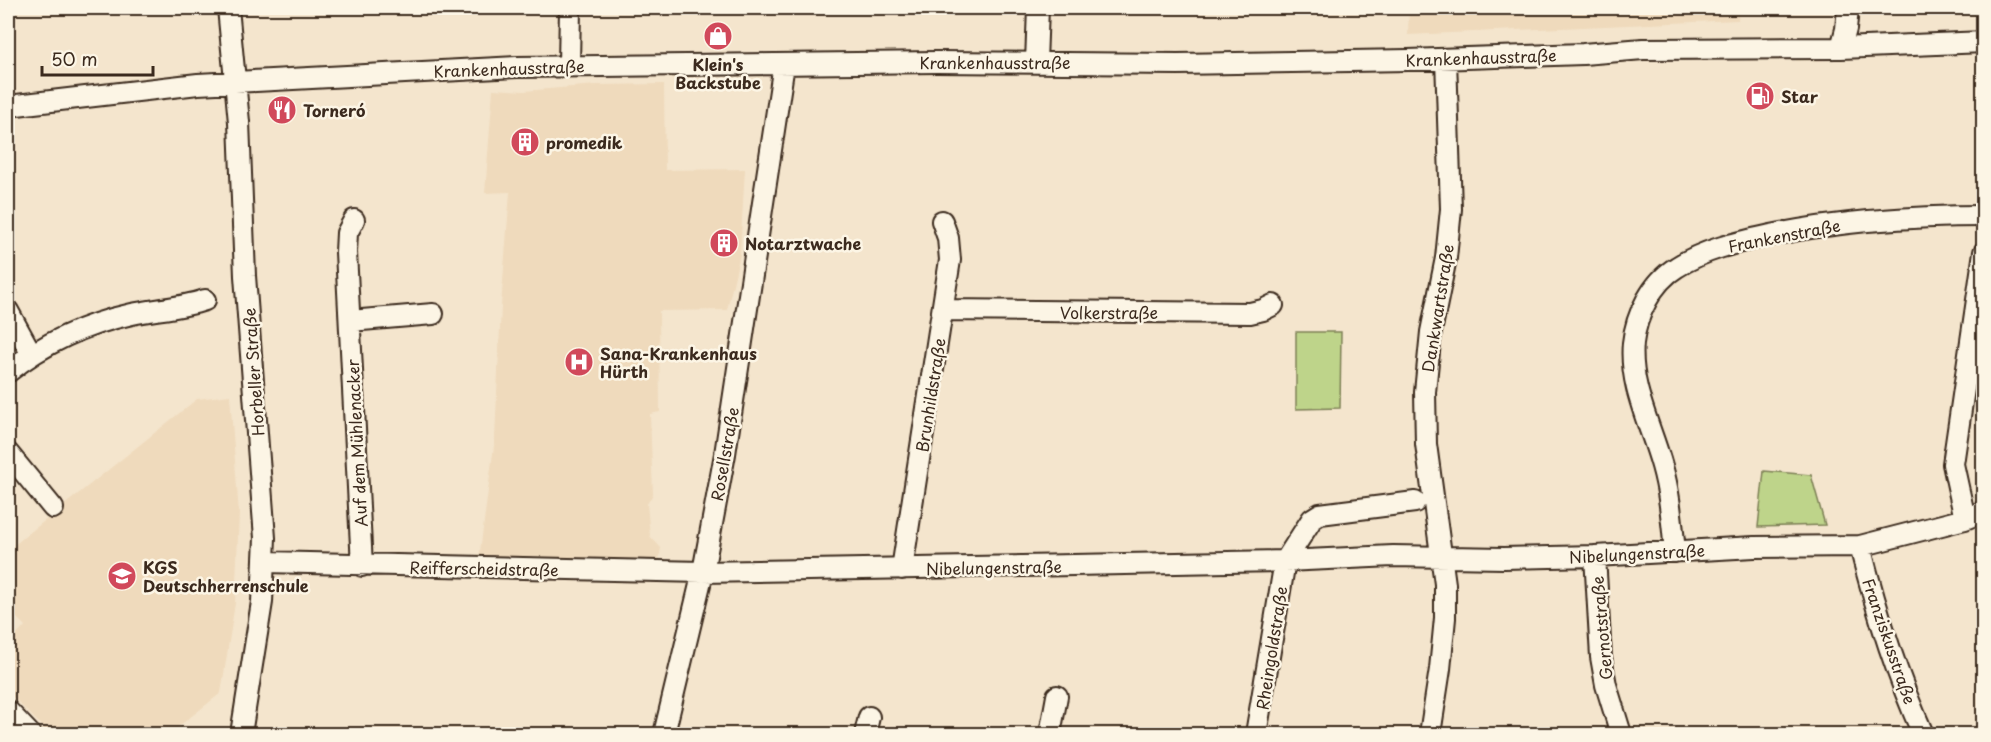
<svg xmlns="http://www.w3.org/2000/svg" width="1991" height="742" font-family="'Playpen Sans',sans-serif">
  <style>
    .built { fill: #efdabc }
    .green { fill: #bed48a; stroke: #7c7f54; stroke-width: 1.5 }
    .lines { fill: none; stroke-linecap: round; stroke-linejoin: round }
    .minor-casing { stroke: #3b2a1e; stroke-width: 24 }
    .minor { stroke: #fcf5e5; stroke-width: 20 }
    .labels { text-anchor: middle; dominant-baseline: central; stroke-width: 5; stroke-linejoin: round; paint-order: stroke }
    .street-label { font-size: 16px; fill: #3b2a1e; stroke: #fcf5e5 }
    .poi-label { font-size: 16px; font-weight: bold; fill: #3b2a1e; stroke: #fcf5e5; text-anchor: start }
  </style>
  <rect width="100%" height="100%" fill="#f4e5cd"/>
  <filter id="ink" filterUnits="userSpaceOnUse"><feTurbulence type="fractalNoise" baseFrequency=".0167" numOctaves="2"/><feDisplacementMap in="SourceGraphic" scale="12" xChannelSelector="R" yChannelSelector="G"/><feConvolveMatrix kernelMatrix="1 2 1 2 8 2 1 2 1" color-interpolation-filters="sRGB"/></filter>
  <g filter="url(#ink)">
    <path class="built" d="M1409,8H1739L1738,20L1408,35Z
      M664,84L665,170L745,169L740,254L727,310L659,311L660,412L650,414L653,494L647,504L650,536L661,548L659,560L479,559L495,438L501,306L510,192L485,193L493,89L524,91L596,85Z
      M230,395L239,514L235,603L221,693L169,734H50L8,692V645L25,626L8,609V550L197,399Z"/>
    <path class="green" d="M1296,332H1341L1340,408L1296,409Z
      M1764,471L1811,475L1825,525L1758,527Z"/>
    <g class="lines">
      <g class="minor-casing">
        <path id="minor" d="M228,8L239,122L245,276L265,538L262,602L241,734
          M1841,48L1846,29L1848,8
          M1036,62L1038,8
          M569,65L570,8
          M8,106L198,84L517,67L937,62L1178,64L1408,60L1583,54L1643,49L1841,48L1984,42
          M354,220L347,233L346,252L362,566
          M943,310L1250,313L1263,310L1273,305
          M8,311L31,353
          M350,321L433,314
          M8,372C45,342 86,324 132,314C157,309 181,308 205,300
          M8,453L53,508
          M1965,519L1953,464L1984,252
          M1860,546C1876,610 1896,674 1923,734
          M1675,552C1672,523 1670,494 1662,466C1651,426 1629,386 1633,343C1636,315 1652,282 1677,267C1705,249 1739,242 1771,235C1841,221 1912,216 1984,216
          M1595,556L1601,657L1606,685L1621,734
          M265,562L703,572L1285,561L1393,556L1504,558L1595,556L1754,547L1860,546L1965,519L1984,511
          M902,569L950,260L948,238L942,221
          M8,711L30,734
          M664,734L703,572L725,454L784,64
          M865,734L869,717
          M1050,734L1057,696
          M1256,734L1285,561L1312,519L1320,514L1415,502
          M1430,734L1440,669L1445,618V584L1426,444L1425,392L1431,332L1446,258L1451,209L1446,59"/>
      </g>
      <use href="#minor" class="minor"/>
    </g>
  </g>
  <defs>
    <g id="shop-disc" transform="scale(1.5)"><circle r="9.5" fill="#d1495b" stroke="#fcf5e5"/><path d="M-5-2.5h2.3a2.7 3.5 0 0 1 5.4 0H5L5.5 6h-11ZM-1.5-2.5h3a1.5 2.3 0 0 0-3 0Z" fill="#fff"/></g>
    <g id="fuel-disc" transform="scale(1.5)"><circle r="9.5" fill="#d1495b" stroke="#fcf5e5"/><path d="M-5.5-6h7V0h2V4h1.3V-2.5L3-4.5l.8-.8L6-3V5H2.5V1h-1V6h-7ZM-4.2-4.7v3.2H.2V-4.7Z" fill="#fff"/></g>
    <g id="restaurant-disc" transform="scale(1.5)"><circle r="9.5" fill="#d1495b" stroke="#fcf5e5"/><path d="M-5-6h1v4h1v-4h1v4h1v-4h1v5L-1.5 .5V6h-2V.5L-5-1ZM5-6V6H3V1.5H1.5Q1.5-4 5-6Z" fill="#fff"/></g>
    <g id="building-disc" transform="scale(1.5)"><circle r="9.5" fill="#d1495b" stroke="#fcf5e5"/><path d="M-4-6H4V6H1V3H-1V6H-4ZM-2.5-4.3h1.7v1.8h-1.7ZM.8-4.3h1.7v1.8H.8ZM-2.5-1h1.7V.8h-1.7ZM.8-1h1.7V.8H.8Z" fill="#fff"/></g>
    <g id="hospital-disc" transform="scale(1.5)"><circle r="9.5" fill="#d1495b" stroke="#fcf5e5"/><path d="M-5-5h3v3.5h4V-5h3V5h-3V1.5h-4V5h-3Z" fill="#fff"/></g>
    <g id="school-disc" transform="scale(1.5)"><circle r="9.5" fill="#d1495b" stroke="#fcf5e5"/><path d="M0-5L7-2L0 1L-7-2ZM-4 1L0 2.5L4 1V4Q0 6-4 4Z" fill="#fff"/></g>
  </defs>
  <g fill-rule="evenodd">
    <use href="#shop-disc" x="718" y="36"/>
    <use href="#fuel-disc" x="1760" y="96"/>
    <use href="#restaurant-disc" x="282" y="110"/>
    <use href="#building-disc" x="525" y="142"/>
    <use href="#building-disc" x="724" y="243"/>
    <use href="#hospital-disc" x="579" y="362"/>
    <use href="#school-disc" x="122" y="576"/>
  </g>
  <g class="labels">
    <g class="street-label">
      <text transform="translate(1481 57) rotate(-2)">Krankenhausstraße</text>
      <text x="995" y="62">Krankenhausstraße</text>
      <text transform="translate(509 68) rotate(-2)">Krankenhausstraße</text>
      <text transform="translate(1784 235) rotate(-11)">Frankenstraße</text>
      <text transform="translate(1437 308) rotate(-81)">Dankwartstraße</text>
      <text x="1109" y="312">Volkerstraße</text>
      <text transform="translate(253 372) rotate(-94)">Horbeller Straße</text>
      <text transform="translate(930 395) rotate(-81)">Brunhildstraße</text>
      <text transform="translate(356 443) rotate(-93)">Auf dem Mühlenacker</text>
      <text transform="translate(724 454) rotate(-80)">Rosellstraße</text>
      <text transform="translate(1637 553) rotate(-3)">Nibelungenstraße</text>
      <text transform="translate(994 567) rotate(-1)">Nibelungenstraße</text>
      <text transform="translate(484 568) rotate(1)">Reifferscheidstraße</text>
      <text transform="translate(1601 628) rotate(-95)">Gernotstraße</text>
      <text transform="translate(1890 641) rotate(71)">Franziskusstraße</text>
      <text transform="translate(1271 648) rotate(-81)">Rheingoldstraße</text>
    </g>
    <g class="poi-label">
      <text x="718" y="64" text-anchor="middle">Klein's<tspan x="718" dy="18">Backstube</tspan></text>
      <text x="1781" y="96">Star</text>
      <text x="303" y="110">Torneró</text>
      <text x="546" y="142">promedik</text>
      <text x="745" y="243">Notarztwache</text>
      <text x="600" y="353">Sana-Krankenhaus<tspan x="600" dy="18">Hürth</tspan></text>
      <text x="143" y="567">KGS<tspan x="143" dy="18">Deutschherrenschule</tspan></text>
    </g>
  </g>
  <rect width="1991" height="742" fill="none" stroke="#fcf5e5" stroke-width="30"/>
  <rect x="15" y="15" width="1961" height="712" fill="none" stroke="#3b2a1e" stroke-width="2" filter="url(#ink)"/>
  <path d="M42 66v9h111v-9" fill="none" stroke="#3b2a1e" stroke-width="3"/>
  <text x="51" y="66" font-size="18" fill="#3b2a1e" stroke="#fcf5e5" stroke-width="4.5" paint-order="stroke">50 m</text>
</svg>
